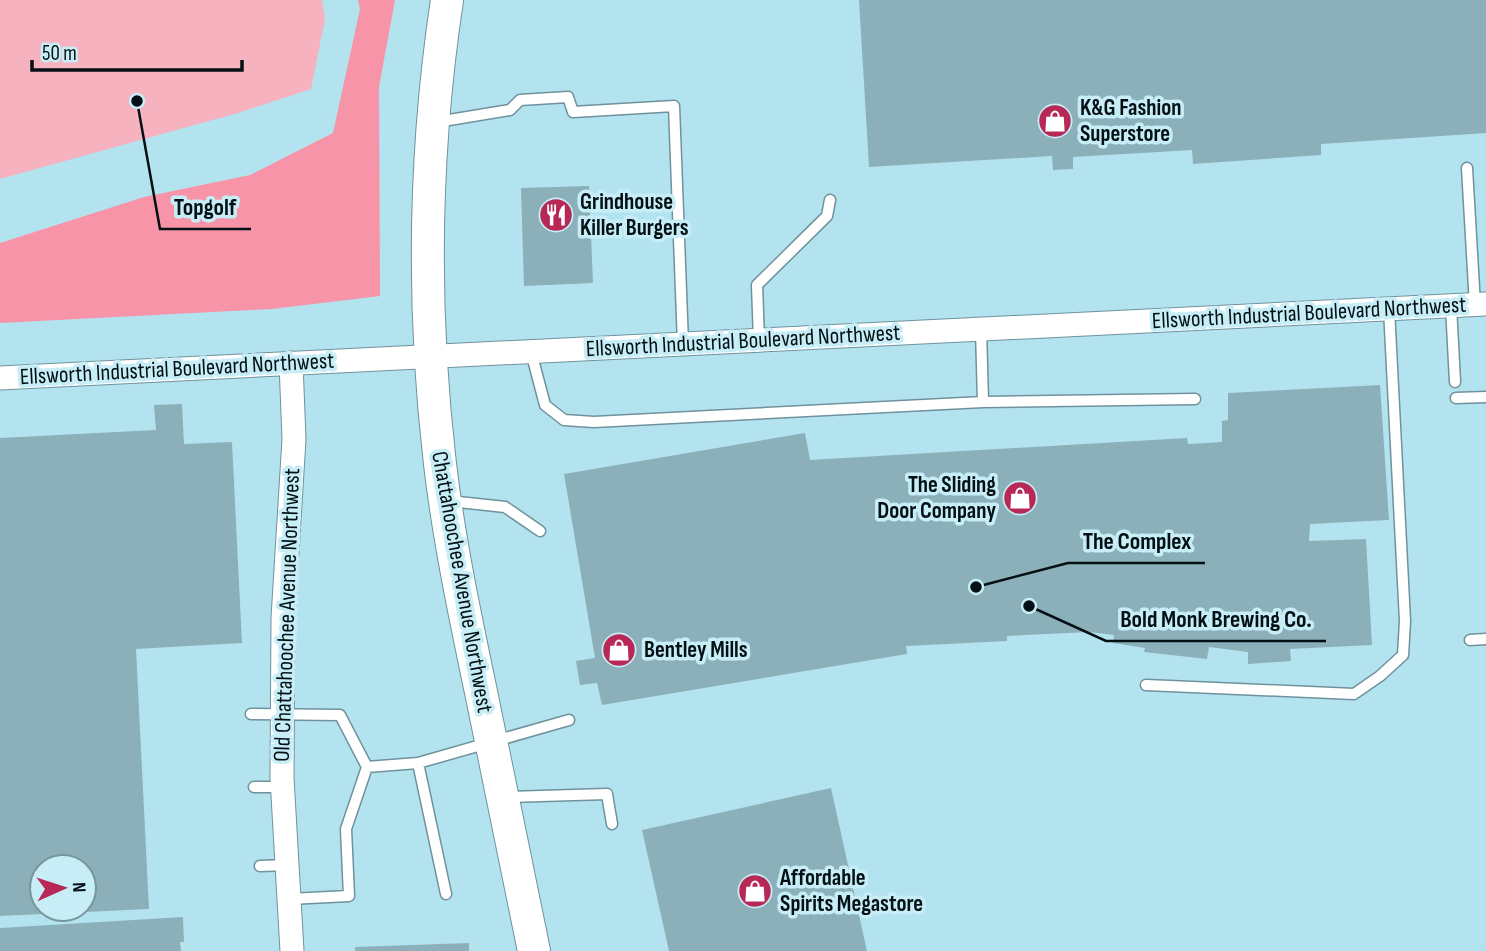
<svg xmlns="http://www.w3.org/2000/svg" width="1486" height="951" font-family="'Sofia Sans Condensed',sans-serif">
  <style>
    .built { fill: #b4e3f0; fill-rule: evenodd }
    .green { fill: #f6b2be }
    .forest { fill: #f794a8 }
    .building { fill: #8bb0ba; fill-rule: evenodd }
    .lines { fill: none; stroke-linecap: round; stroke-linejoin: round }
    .lane-casing { stroke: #6f929c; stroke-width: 13 }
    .street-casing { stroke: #6f929c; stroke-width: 25 }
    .secondary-casing { stroke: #6f929c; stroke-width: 34 }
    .lane { stroke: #fff; stroke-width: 10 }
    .street { stroke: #fff; stroke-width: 23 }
    .secondary { stroke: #fff; stroke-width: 32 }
    .labels { text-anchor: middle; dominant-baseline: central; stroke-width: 7; stroke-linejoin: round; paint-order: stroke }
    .poi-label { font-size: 23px; font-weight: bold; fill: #041014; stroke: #c7edf7; text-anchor: start }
    .street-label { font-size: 23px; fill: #041014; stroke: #c7edf7 }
    .leader { fill: none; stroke: #041014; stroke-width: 2.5 }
    .callout-dot { fill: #041014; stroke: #c7edf7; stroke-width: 2.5 }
    .callout-label { font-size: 24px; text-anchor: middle; font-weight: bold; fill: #041014; stroke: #c7edf7; stroke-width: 7; stroke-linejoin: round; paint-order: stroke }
  </style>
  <rect width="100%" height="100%" fill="#c7edf7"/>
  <path class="built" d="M0,0H1486V951H0ZM42,867H84V909H42Z"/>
  <path class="green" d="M0,0H322L325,19L311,89L238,113L0,179Z"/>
  <path class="forest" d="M358,0H395L379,87L380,296L272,309L0,323V243L144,197L250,175L333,133L360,9Z"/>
  <path class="building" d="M859,0H1486V133L1321,144V155L1193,164L1192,150L1073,157V169L1053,170L1052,156L869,167Z
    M589,186L593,283L524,286L521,188Z
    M1380,385L1389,520L1310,524L1309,541L1366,539L1372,645L1290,649L1291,661L1248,664V652L1209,647L1207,659L1144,652L1145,648L1113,643L1114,635L1089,632L1007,636V641L906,646L907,654L602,705L597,683L580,685L576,661L595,658L564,474L805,433L810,460L1187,438L1188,444L1222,442V421L1228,420V393Z
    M182,404L184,444L232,442L242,643L136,649L149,909L0,916V438L156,430L154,405ZM42,867H84V909H42Z
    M831,788L867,951H669L642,830Z
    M183,917L184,942H180L181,951H0V928Z
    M469,943V951H355V947Z"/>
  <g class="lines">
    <g class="lane-casing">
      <path id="lane" d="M437,122L510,110L520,100L568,97L573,112L674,106L683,344
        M1467,168L1475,305
        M1451,306L1455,382
        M981,329L983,402
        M759,340L757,285L827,216L830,200
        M531,352L545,405L564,420L594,422L983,402L1195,399
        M1456,398L1486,397
        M449,501L505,507L540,531
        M1470,640L1486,639
        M1146,685L1354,694L1380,676L1403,655L1405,621L1389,309
        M251,714L340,715L367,767L418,763L569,720
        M418,763L446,894
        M254,787H283
        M505,797L607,794L612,824
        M260,866L287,865
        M289,899L349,896L346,829L367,767"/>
    </g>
    <g class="street-casing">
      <path id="street" d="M291,363L294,439L283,618L282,778L292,951
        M0,378L1486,304"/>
    </g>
    <g class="secondary-casing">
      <path id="secondary" d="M447,0C424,152 422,310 440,464C449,540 465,616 481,692C498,779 516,865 534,951"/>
    </g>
    <use href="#lane" class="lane"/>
    <use href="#street" class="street"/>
    <use href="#secondary" class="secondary"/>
  </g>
  <defs>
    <g id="shop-disc" transform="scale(1.75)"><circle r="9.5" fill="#b72856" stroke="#c7edf7"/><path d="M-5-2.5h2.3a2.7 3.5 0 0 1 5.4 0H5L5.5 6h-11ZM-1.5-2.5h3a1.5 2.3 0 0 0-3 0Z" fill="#fff"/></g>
    <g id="restaurant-disc" transform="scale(1.75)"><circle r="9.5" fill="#b72856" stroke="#c7edf7"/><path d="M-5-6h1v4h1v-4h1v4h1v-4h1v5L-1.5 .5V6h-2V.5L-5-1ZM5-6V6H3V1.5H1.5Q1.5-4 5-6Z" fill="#fff"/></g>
  </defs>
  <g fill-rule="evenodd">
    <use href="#shop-disc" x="1055" y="121"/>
    <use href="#restaurant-disc" x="556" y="215"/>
    <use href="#shop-disc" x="1020" y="498"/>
    <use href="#shop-disc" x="619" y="650"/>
    <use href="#shop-disc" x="755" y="891"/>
  </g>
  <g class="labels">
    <g class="poi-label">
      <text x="1080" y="108">K&amp;G Fashion<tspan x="1080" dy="26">Superstore</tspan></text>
      <text x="580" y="202">Grindhouse<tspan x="580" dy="26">Killer Burgers</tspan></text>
      <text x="996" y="485" text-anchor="end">The Sliding<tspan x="996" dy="26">Door Company</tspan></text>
      <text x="644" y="650">Bentley Mills</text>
      <text x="780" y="878">Affordable<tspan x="780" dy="26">Spirits Megastore</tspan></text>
    </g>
    <g class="street-label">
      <text transform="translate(1309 313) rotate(-3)">Ellsworth Industrial Boulevard Northwest</text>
      <text transform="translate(743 341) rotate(-3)">Ellsworth Industrial Boulevard Northwest</text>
      <text transform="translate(177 369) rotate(-3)">Ellsworth Industrial Boulevard Northwest</text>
      <text transform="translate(462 582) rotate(80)">Chattahoochee Avenue Northwest</text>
      <text transform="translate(287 615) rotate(-88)">Old Chattahoochee Avenue Northwest</text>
    </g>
  </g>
  <path class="leader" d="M137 101L160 229H251M976 587L1068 563H1205M1029 606L1106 641H1326"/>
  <g class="callout-dot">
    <circle cx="137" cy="101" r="7"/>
    <circle cx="976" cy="587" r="7"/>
    <circle cx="1029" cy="606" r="7"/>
  </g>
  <g class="callout-label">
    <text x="205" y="215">Topgolf</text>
    <text x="1137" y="549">The Complex</text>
    <text x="1216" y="627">Bold Monk Brewing Co.</text>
  </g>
  <g transform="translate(63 888) rotate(87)"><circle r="33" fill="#c7edf7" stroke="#79959c" stroke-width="2"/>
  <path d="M0-5L12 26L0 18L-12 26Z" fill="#b72856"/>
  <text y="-10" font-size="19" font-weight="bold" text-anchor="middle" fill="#041014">N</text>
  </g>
  <path d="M32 60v10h210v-10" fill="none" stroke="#041014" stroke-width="3.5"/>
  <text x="42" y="60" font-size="21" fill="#041014" stroke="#c7edf7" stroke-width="5" paint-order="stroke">50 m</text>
</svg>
